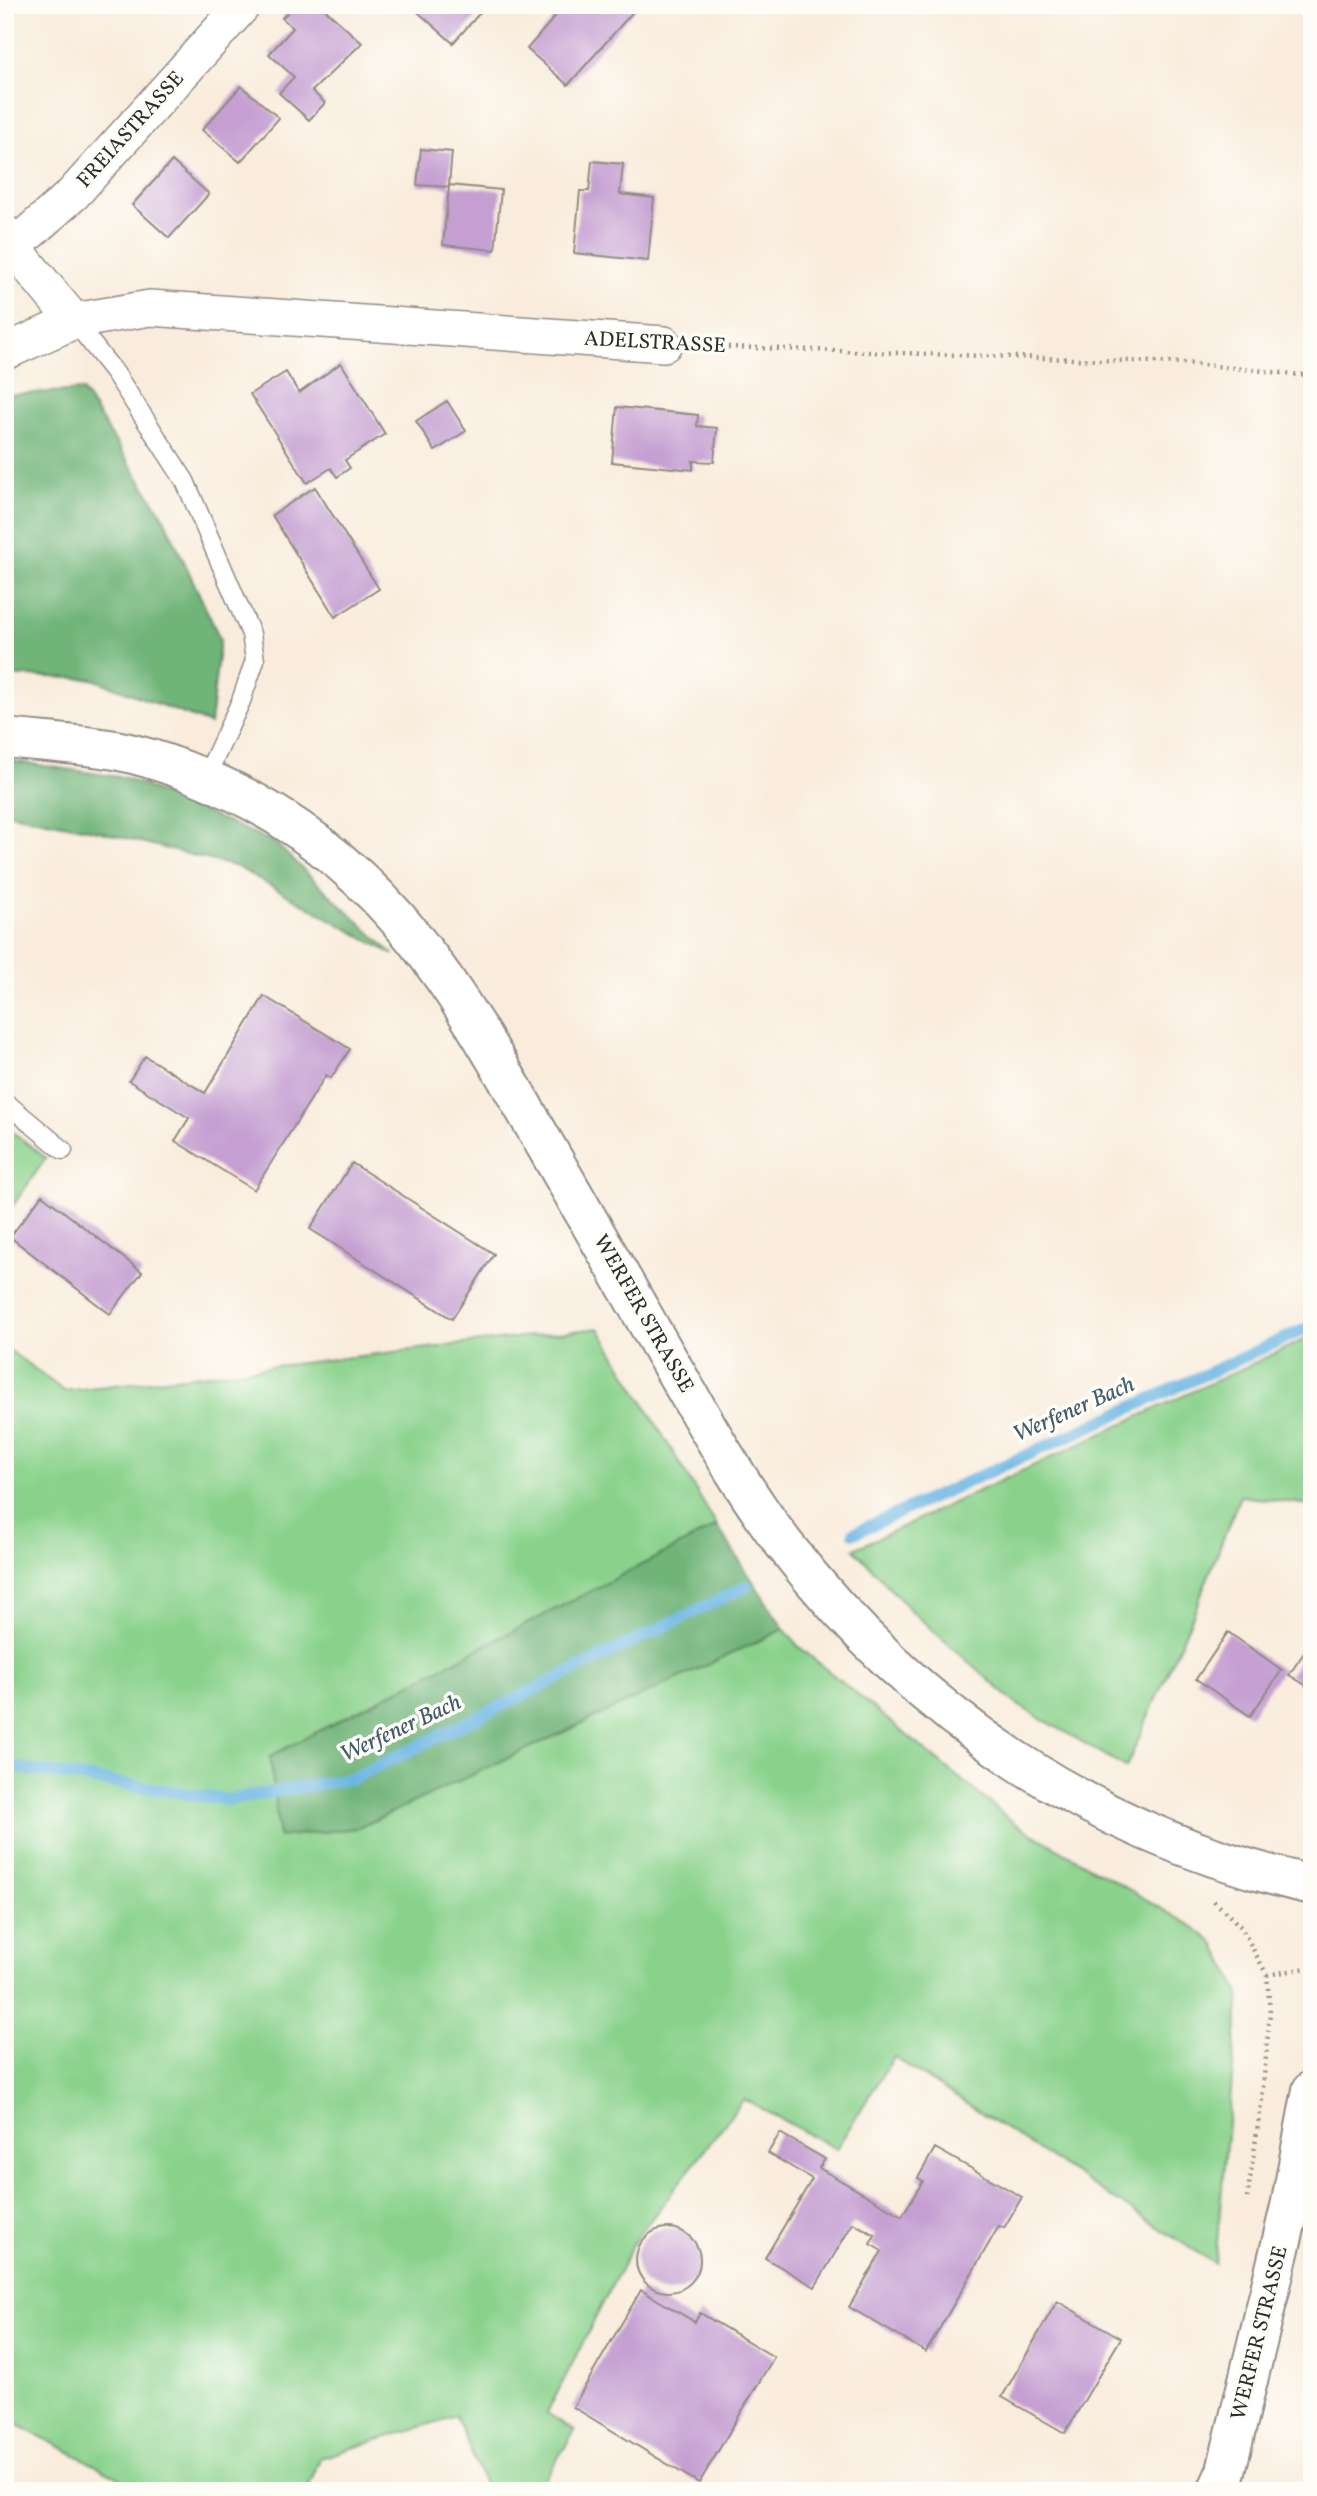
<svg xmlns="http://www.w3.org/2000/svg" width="1317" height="2496" font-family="Vollkorn,serif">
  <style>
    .green { fill: #8ad28c; stroke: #5a7e5c; stroke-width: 2 }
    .forest { fill: #6fb478; stroke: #4d7052; stroke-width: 2 }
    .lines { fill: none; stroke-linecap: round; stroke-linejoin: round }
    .stream { stroke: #6bb5e3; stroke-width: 12 }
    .building { fill: #c59fd2 }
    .service-casing { stroke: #928c84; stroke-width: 21 }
    .minor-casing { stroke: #928c84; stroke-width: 38 }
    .tertiary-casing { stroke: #928c84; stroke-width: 42 }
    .path { stroke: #928c84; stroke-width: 4.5; stroke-dasharray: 2 5; stroke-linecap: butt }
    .service { stroke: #fff; stroke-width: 18 }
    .minor { stroke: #fff; stroke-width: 35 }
    .tertiary { stroke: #fff; stroke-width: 38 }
    .labels { text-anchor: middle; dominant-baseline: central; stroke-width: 7; stroke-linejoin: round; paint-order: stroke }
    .street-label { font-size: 21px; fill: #2b2b2b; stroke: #fdfcf7 }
    .water-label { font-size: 23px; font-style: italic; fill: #415b6b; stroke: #fdfcf7 }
  </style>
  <rect width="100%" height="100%" fill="#fdfcf7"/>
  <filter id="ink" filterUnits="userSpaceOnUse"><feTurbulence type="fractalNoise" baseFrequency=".0143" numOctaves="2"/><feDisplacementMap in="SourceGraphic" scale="14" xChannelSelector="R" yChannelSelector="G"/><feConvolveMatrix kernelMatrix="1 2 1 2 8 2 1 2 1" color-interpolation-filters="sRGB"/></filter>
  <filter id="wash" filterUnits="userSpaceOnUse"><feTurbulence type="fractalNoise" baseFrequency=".00686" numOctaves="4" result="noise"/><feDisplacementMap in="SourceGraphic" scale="28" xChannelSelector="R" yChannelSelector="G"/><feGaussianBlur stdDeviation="1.57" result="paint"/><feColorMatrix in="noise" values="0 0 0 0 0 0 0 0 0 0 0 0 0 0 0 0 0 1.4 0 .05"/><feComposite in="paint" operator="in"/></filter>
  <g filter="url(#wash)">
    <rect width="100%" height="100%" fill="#f9ecdc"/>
    <path class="green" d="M5,1126L46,1158L5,1217Z
      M599,1328L717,1526L271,1756L279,1836L358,1828L784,1629L798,1646L1014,1823L1194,1927L1215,1944L1240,1993L1215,2264L894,2057L836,2149L744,2099L635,2240L547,2413L575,2431L537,2491H487L456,2416L320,2458L307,2491H144L5,2418V1347L64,1391Z
      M1312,1336V1505L1240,1496L1193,1615L1126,1767L1016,1704L910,1610L854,1549Z"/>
    <path class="forest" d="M82,390L162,514L220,639L210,724L93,679L5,675V395Z
      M5,760L126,778L274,842L394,955L237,867L98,831L5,813Z
      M717,1526L784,1629L358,1828L279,1837L270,1756Z"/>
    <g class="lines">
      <path class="stream" d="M854,1533L1312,1326
        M5,1766L228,1800L353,1778L747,1586"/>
    </g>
    <g id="blocks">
      <path class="building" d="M294,5H320L362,43L312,91L325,103L309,120L279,93L294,77L269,54L293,28L282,18Z
        M410,5H487L453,43Z
        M565,5H639L568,85L527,49Z
        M241,86L279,118L240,162L202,130Z
        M421,149L452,152L449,185L501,190L495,250L443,245L449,187L417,185Z
        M172,161L209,194L169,238L132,205Z
        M592,161L623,164L620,194L654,198L648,261L574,253L580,191H589Z
        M341,363L385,434L345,460L350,468L337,477L331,468L307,483L250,394L286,372L299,393Z
        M447,401L466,431L435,451L416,421Z
        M617,407L698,415L697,426L717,428L714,462L693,461V470L612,462Z
        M315,487L379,589L335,617L272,515Z
        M264,996L350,1049L331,1078L326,1075L254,1190L175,1141L189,1118L129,1081L145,1056L205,1093Z
        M352,1163L494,1254L452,1319L310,1229Z
        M42,1195L142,1272L110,1314L10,1237Z
        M1228,1632L1282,1670L1250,1716L1196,1679Z
        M1312,1641V1689L1289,1675Z
        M780,2133L825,2159L819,2168L902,2216L923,2181L918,2178L935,2148L1022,2197L1004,2228L999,2226L926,2352L849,2307L882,2251L870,2244L875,2235L853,2223L815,2287L765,2258L812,2179L768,2153Z
        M636 2260a32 32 0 1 1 64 0a32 32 0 1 1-64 0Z
        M641,2290L695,2322L700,2313L774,2357L699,2483L573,2407Z
        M1057,2301L1121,2338L1065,2433L1002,2397Z"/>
    </g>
  </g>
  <g filter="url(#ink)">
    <use href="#blocks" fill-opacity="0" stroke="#928c84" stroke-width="2"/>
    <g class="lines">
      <g class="service-casing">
        <path id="service" d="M74,321L115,373L185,481L251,634L255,660L241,701L205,779
          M5,1102L63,1150"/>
      </g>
      <g class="minor-casing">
        <path id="minor" d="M5,233L13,247L74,321
          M13,247L73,194L243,5
          M5,352L74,321L150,308L664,344"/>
      </g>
      <g class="tertiary-casing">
        <path id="tertiary" d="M5,738C41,742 79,744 115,750C158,758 213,780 252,801C397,880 461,999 540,1136C584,1212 628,1289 672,1366C707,1426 742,1489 784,1544C918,1718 1098,1837 1312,1885
          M1217,2491L1226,2471L1290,2207L1312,2090"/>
      </g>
      <path class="path" d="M700,346L1185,363L1312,376
        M1214,1901L1241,1927L1267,1975L1270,2012L1262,2099L1247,2198
        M1267,1975L1312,1967"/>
      <use href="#service" class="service"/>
      <use href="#minor" class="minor"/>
      <use href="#tertiary" class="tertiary"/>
    </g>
  </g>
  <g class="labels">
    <g class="street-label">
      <text transform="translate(131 130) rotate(-48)">FREIASTRASSE</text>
      <text transform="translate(655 343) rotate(3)">ADELSTRASSE</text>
      <text transform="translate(643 1314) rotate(60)">WERFER STRASSE</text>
      <text transform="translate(1260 2333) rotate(-76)">WERFER STRASSE</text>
    </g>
    <g class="water-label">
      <text transform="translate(1074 1410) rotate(-24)">Werfener Bach</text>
      <text transform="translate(401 1729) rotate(-25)">Werfener Bach</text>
    </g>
  </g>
  <rect width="1317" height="2496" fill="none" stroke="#fdfcf7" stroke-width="28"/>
</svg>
